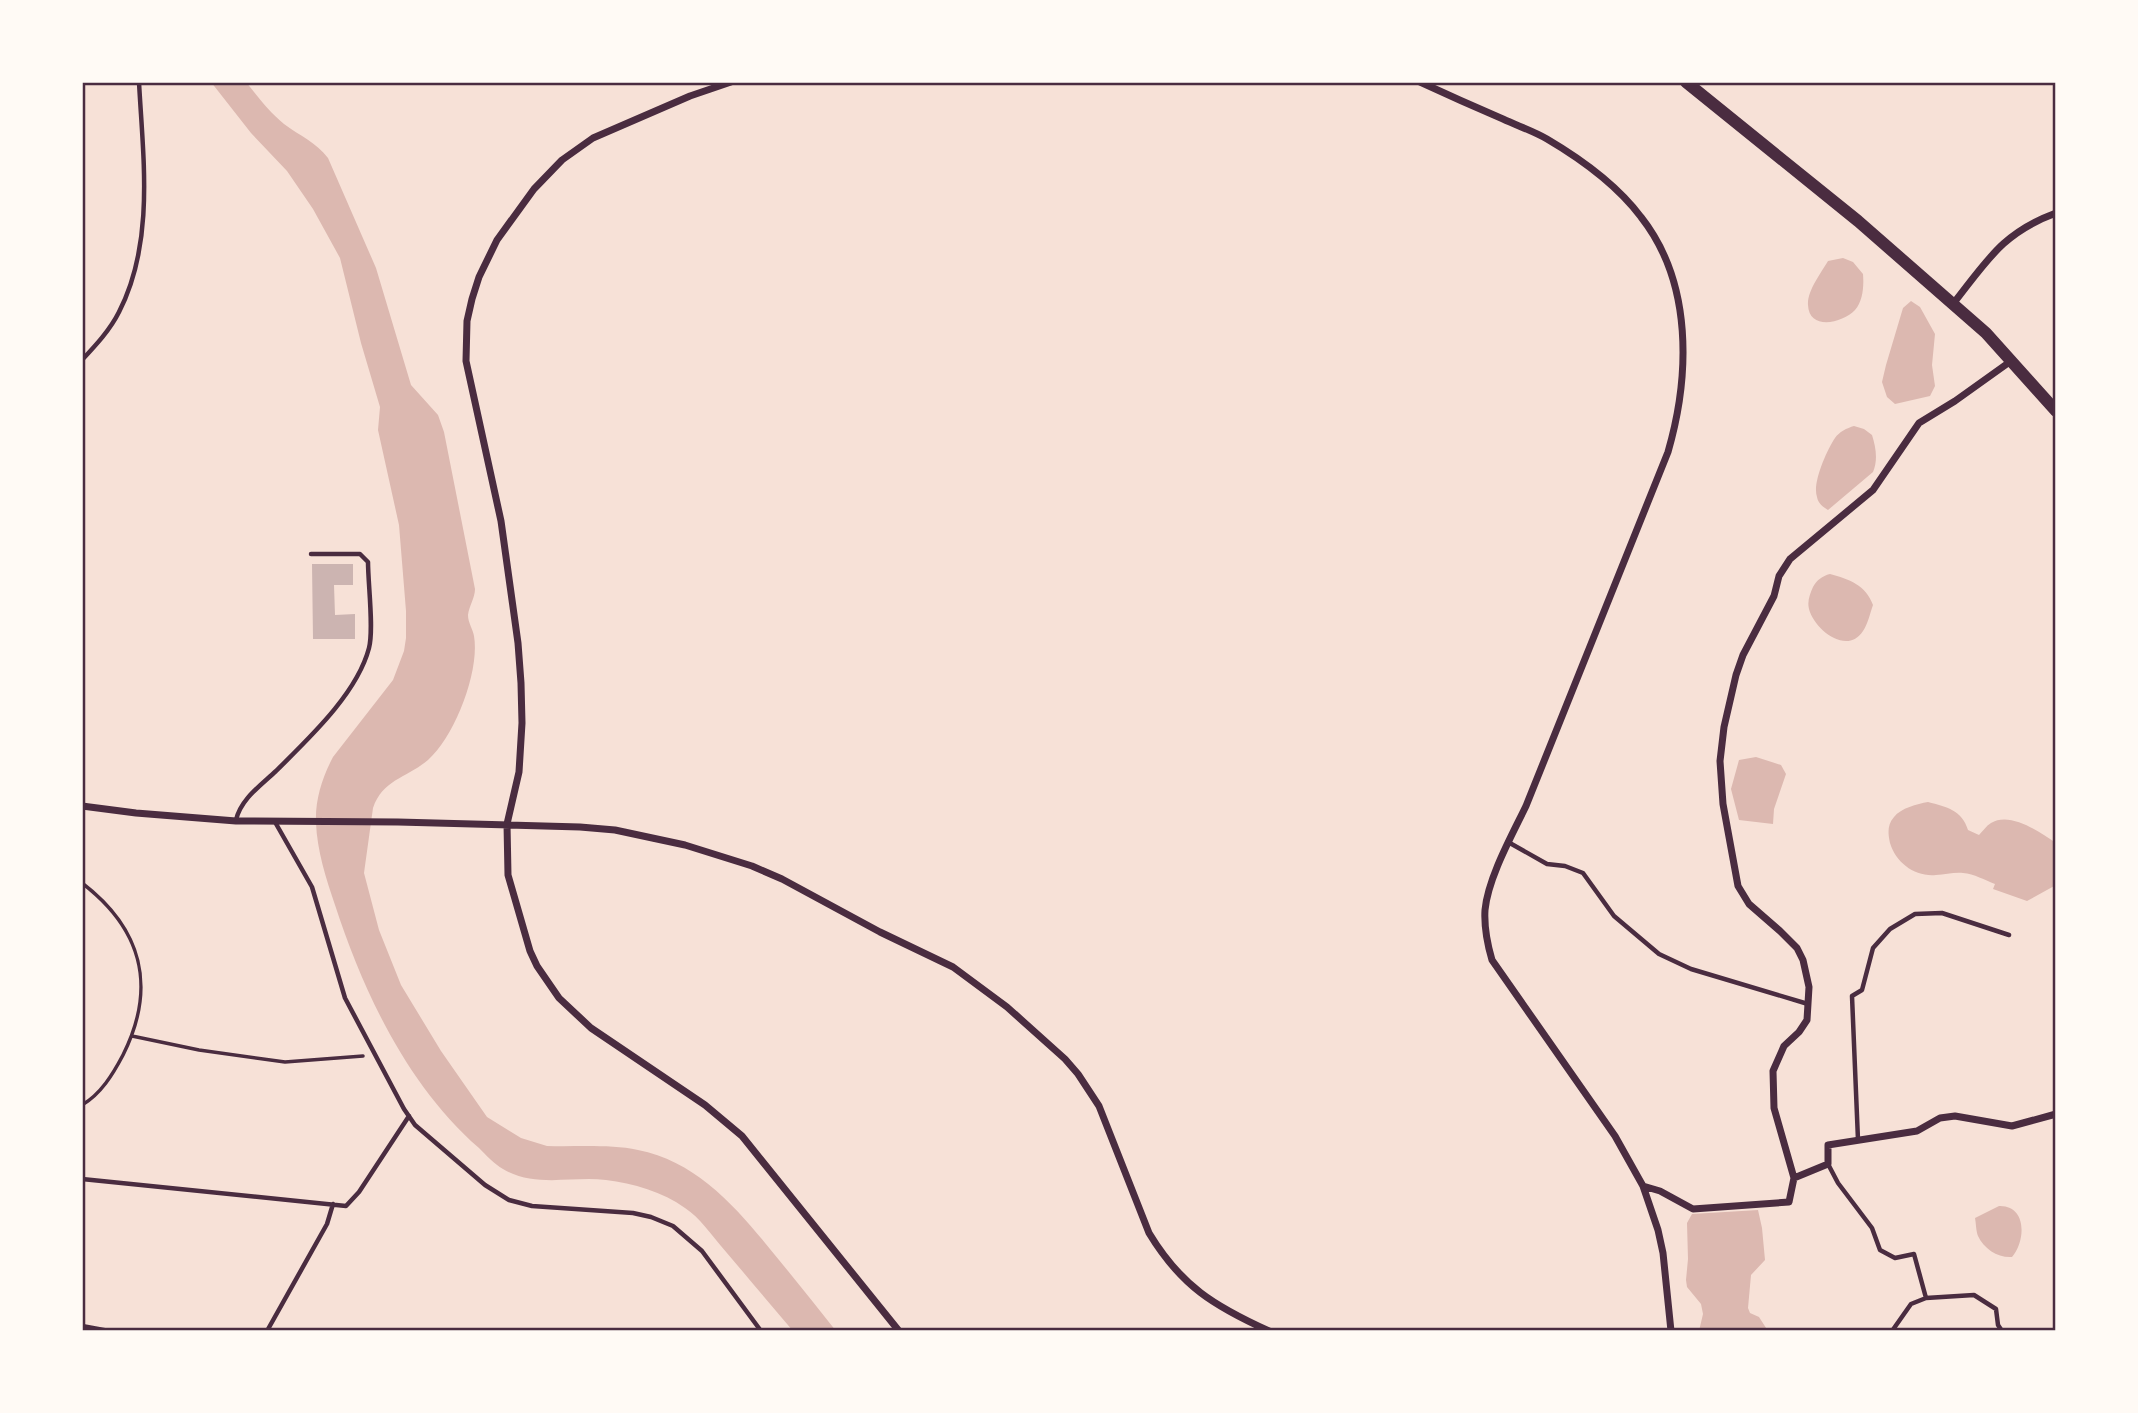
<svg xmlns="http://www.w3.org/2000/svg" width="2138" height="1413" font-family="'Fira Sans',sans-serif">
  <style>
    .water { fill: #dcb8b0 }
    .building { fill: #ccb4b1 }
    .lines { fill: none; stroke-linecap: round; stroke-linejoin: round }
    .path { stroke: #4a2c40; stroke-width: 3.5 }
    .service { stroke: #4a2c40; stroke-width: 4.5 }
    .minor { stroke: #4a2c40; stroke-width: 7 }
    .tertiary { stroke: #4a2c40; stroke-width: 12 }
    .neatline { fill: none; stroke: #4a2c40; stroke-width: 2.5 }
  </style>
  <rect width="100%" height="100%" fill="#f7e1d7"/>
  <path class="water" d="M211,82H246C258,97 269,112 284,124C300,136 316,142 328,158L376,268L411,385L438,415L444,432L475,589C475,598 469,606 468,615C468,623 473,629 474,636C480,671 455,736 428,760C407,778 383,779 373,808L364,873L379,930L401,985L441,1051L487,1117L521,1138L547,1146C577,1147 609,1144 638,1150C700,1162 741,1213 779,1260C798,1283 817,1307 836,1331H793C769,1303 745,1274 721,1246C710,1233 700,1218 685,1208C663,1192 633,1183 606,1180C571,1176 535,1188 503,1169C494,1164 486,1155 479,1148C408,1086 364,994 335,905C326,879 317,850 316,823C315,800 322,778 333,757L393,680L404,651L406,638V611L399,525L378,430L380,407L361,343L340,258L313,209L287,171L251,133Z
    M1843,258L1853,262L1863,274C1864,286 1863,301 1855,310C1843,323 1809,331 1808,305C1807,291 1821,273 1828,261Z
    M1911,301L1920,307L1935,334L1932,365L1935,386L1930,396L1895,404L1887,397L1882,382L1886,365L1903,308Z
    M1854,426L1864,429L1872,435C1876,448 1878,460 1873,472L1828,510C1823,507 1818,503 1817,497C1812,483 1827,450 1835,438C1839,432 1847,428 1854,426Z
    M1830,574C1849,579 1866,585 1873,605C1870,613 1868,624 1863,631C1847,656 1814,629 1809,609C1807,601 1810,594 1813,587C1817,580 1822,576 1830,574Z
    M1756,757L1781,765L1786,774L1774,809L1773,824L1739,820L1731,789L1739,760Z
    M1928,802C1947,807 1962,810 1968,830L1979,835C1983,831 1986,826 1991,823C2010,811 2040,832 2056,843V885L2027,901L1993,889L1995,884C1985,880 1974,874 1963,873C1954,872 1945,875 1936,875C1915,877 1896,863 1890,843C1888,834 1887,825 1894,817C1901,808 1917,804 1928,802Z
    M1999,1206C2027,1205 2026,1241 2012,1257C1998,1258 1984,1249 1978,1236C1976,1231 1976,1223 1975,1218Z
    M1758,1210L1762,1228L1765,1260L1751,1275L1748,1308L1750,1313L1759,1317L1768,1331H1699L1703,1314L1701,1304L1687,1287L1686,1280L1688,1259L1687,1223L1692,1214Z"/>
  <path class="building" d="M312,564H353V585H334L335,615L355,614V639H313Z"/>
  <g class="lines">
    <path class="path" d="M82,883C142,929 157,987 123,1055C113,1074 101,1094 82,1105
      M132,1036L199,1050L285,1062L363,1056"/>
    <path class="service" d="M82,360C96,345 110,330 119,312C155,242 143,158 139,82
      M236,820C241,799 260,786 276,771C308,739 357,694 369,648C374,629 368,584 368,562L360,554H311
      M275,822L312,887L345,998L404,1109L415,1125L485,1185L509,1200L532,1206L633,1213L651,1217L673,1226L702,1251L761,1331
      M1508,842L1547,864L1565,866L1583,873L1614,916L1659,954L1691,969L1808,1004
      M1858,1140L1852,996L1862,990L1873,948L1890,929L1915,914L1942,913L2009,935
      M1828,1164L1838,1183L1872,1228L1880,1250L1895,1258L1914,1254L1926,1298L1911,1304L1892,1331
      M82,1179L346,1206L359,1192L409,1116
      M1926,1298L1974,1295L1996,1309L1998,1325L2002,1331
      M82,1326L109,1331
      M267,1331L327,1224L333,1204"/>
    <path class="minor" d="M731,82L690,96L593,138L562,160L534,189L497,240L479,277L472,299L467,321L466,361L501,521L518,643L521,683L522,723L519,772L507,824L508,875L530,951L537,966L559,998L591,1028L705,1105L742,1136L899,1331
      M1420,82C1448,95 1475,107 1503,119C1518,126 1533,131 1547,139C1581,159 1617,185 1641,217C1693,283 1690,376 1668,452L1526,806C1512,835 1488,878 1485,910C1484,927 1487,943 1492,960L1615,1136L1643,1186L1658,1230L1663,1253L1671,1331
      M1953,304C1987,261 2002,233 2056,213
      M82,806L136,813L236,821L398,822L580,827L615,830L685,845L752,866L782,879L880,932L953,967L1007,1007L1065,1059L1078,1074L1099,1106L1149,1233C1181,1286 1214,1306 1269,1331
      M1794,1178L1828,1164V1145L1917,1131L1940,1118L1955,1116L2012,1126L2056,1114
      M1643,1186L1660,1191L1693,1209L1789,1202L1794,1178L1774,1108L1773,1071L1784,1046L1799,1032L1807,1020L1809,987L1803,960L1797,948L1780,931L1749,904L1738,886L1723,804L1720,761L1724,727L1736,675L1743,655L1774,596L1779,576L1790,559L1873,490L1919,423L1955,401L2011,361"/>
    <path class="tertiary" d="M1686,82L1858,221L1986,333L2056,411"/>
  </g>
  <rect width="2138" height="1413" fill="none" stroke="#fffaf5" stroke-width="168"/>
  <rect x="84" y="84" width="1970" height="1245" class="neatline"/>
</svg>
